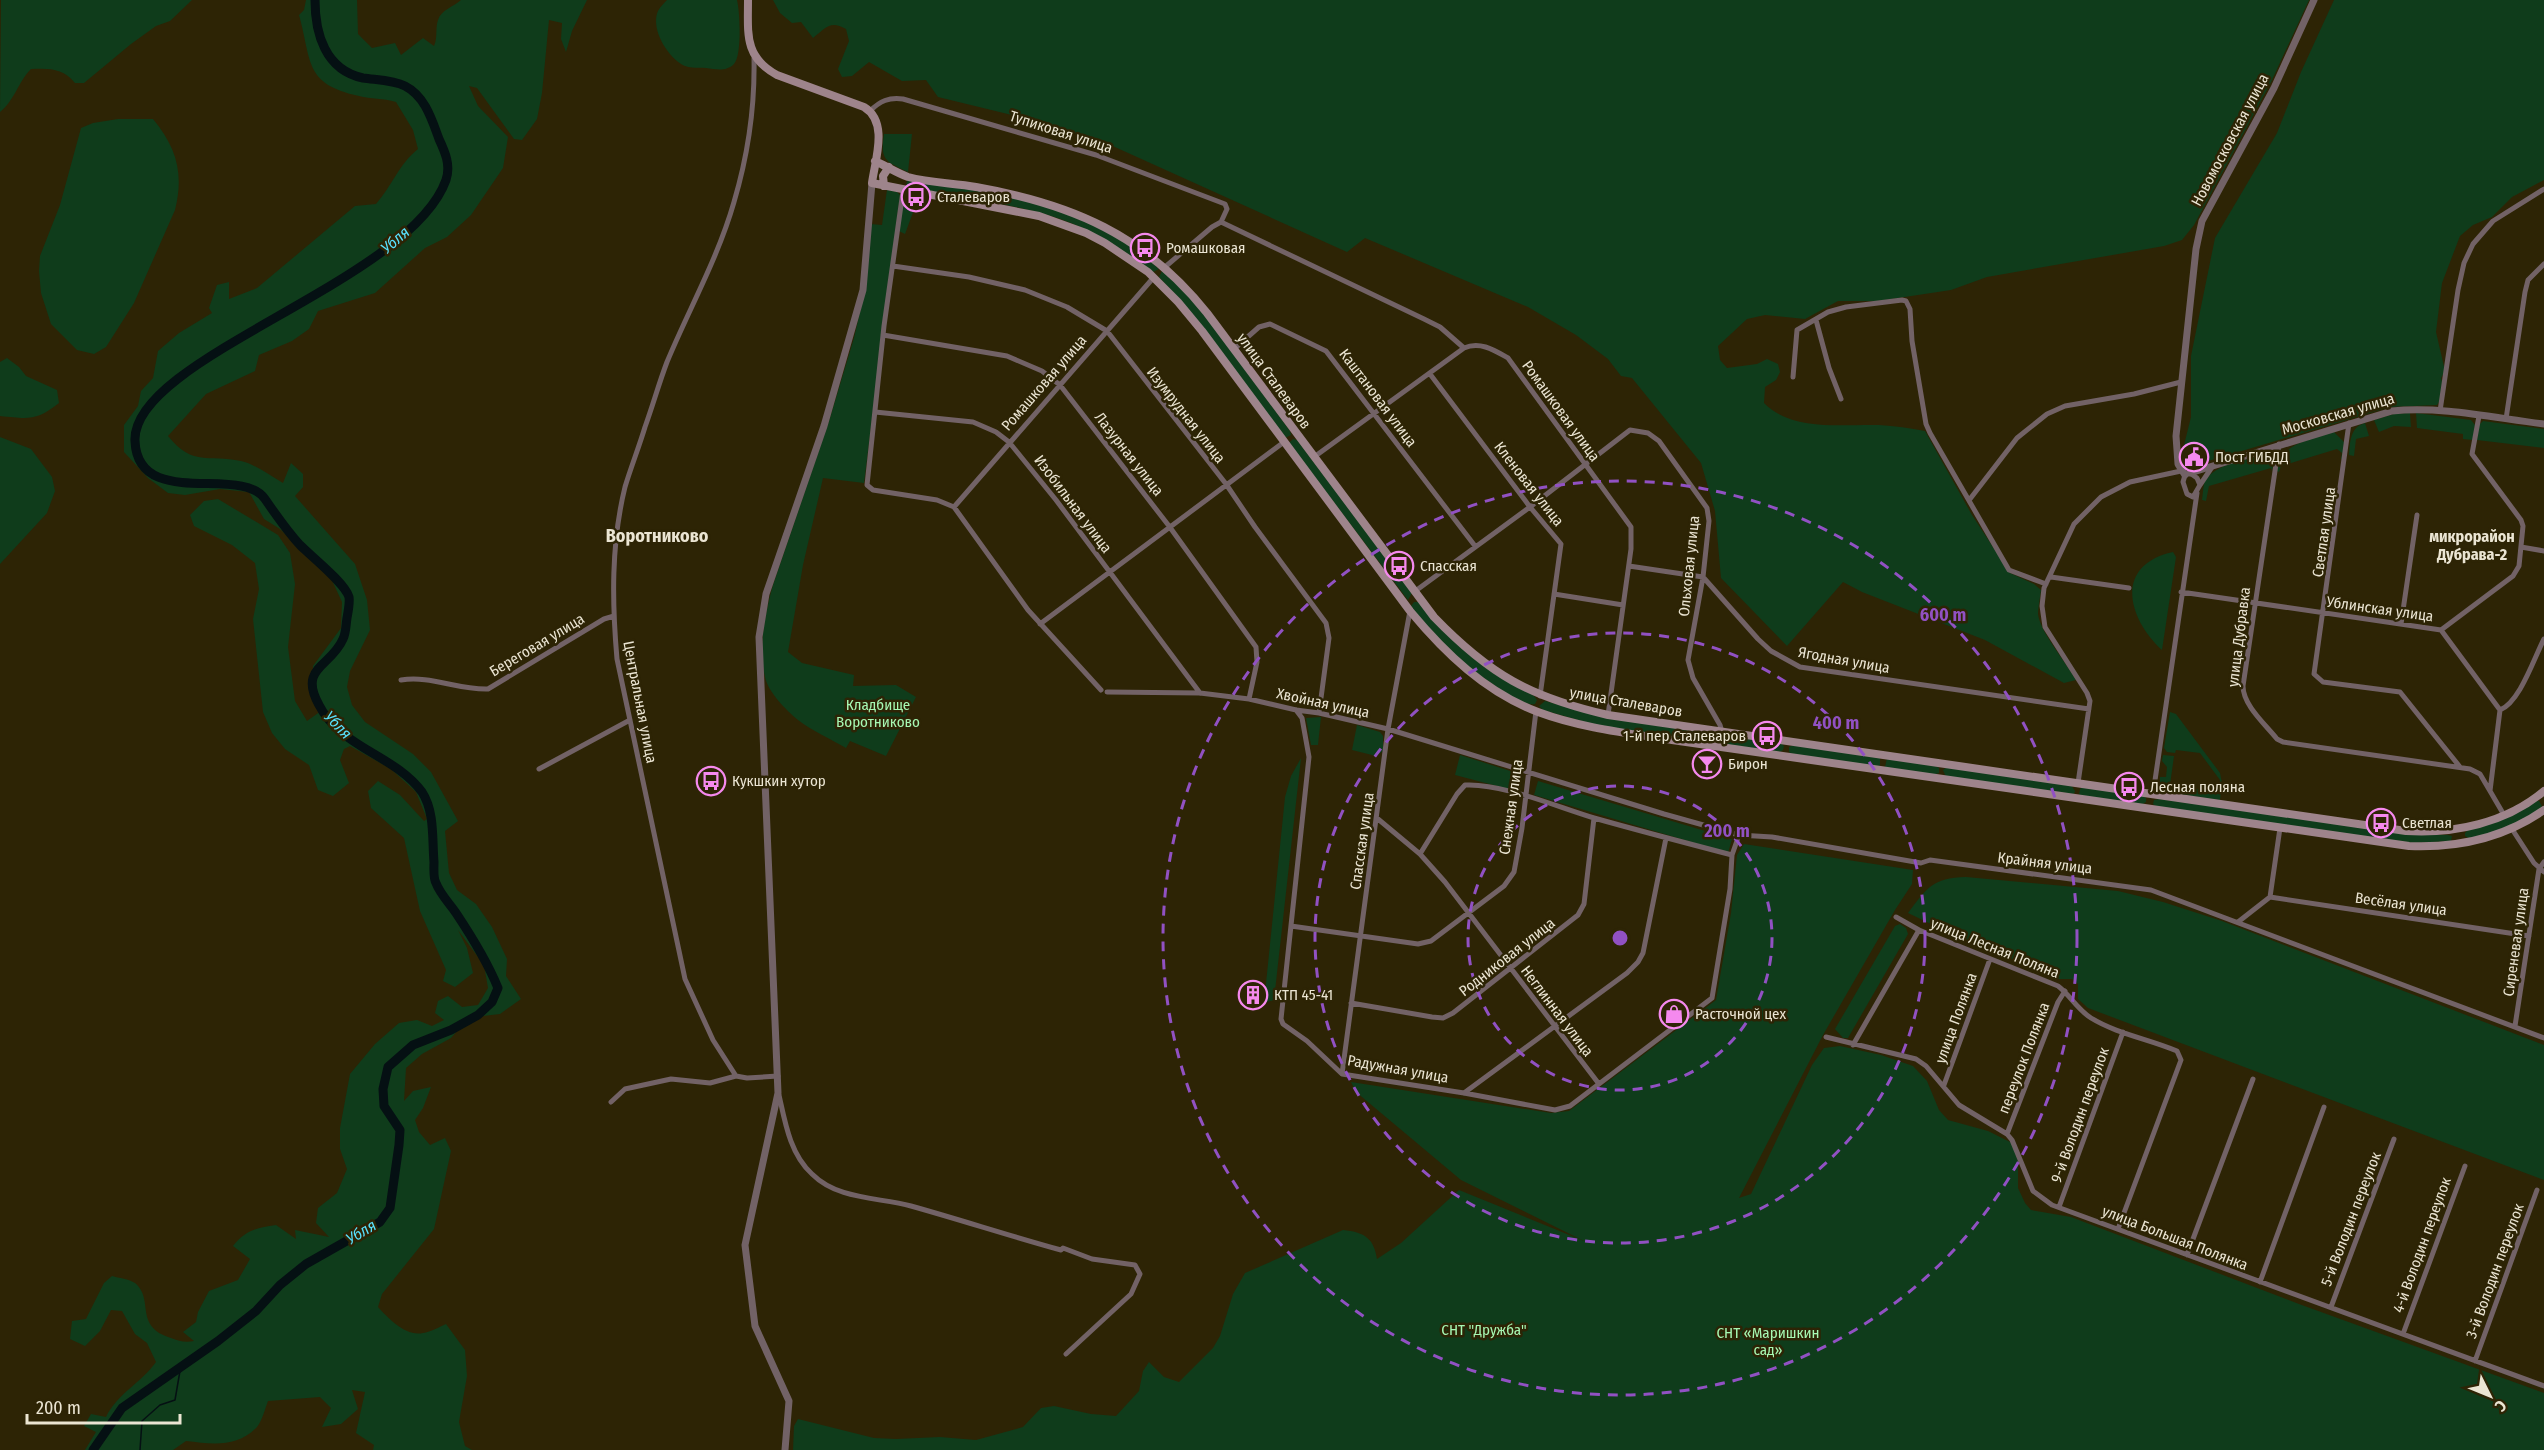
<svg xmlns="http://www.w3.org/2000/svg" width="2544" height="1450" font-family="'Fira Sans Condensed',sans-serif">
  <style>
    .green { fill: #0f3c1b }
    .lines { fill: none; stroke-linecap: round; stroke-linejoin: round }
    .stream { stroke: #051013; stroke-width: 1.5 }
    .river { stroke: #051013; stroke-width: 9 }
    .minor { stroke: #726266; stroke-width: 5 }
    .tertiary { stroke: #726266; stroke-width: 7 }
    .secondary { stroke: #9e848b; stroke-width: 8 }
    .ring { fill: none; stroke: #9151c3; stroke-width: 3; stroke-dasharray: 10 8 }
    .labels { text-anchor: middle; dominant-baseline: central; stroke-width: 5; stroke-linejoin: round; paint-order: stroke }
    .street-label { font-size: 15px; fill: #ebe5d3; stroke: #2d2405 }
    .poi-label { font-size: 15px; fill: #ebe5d3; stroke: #2d2405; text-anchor: start }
    .park-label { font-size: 15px; fill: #a6f8b3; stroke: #2d2405 }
    .water-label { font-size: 16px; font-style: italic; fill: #58e1fd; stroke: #2d2405 }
    .neighbourhood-label { font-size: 16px; font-weight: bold; fill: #ebe5d3; stroke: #2d2405 }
    .quarter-label { font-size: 18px; font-weight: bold; fill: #ebe5d3; stroke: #2d2405 }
    .centre { fill: #9151c3; stroke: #2d2405; stroke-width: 3 }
    .ring-label { font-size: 18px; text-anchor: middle; font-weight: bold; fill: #9151c3; stroke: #2d2405; stroke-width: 5; stroke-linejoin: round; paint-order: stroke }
  </style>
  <rect width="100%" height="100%" fill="#2d2405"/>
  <path class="green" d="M1,0H192L170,21L156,26L131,44L84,83H75C63,68 49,68 31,69C18,82 15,100 0,112Z
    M306,0H357L358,34L372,48L395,43L401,55L423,38L434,46C438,37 435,29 438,20C441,10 453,7 461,0H587L572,31L566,52L561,39L562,23L549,20L542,93L537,119L522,140L514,139L477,88L469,86L478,106L508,137L503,168L471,215L447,237L425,248L375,293L318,311L309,329L292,341L259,355L255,371L206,394L168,436C193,467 208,454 241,461C255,464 270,476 283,483L291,463L303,474V487L295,496L355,564L367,600L370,630L350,671L347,687L352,705L365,722L413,754L431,772L458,821L445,831L449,873L457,890L476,904L492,927L507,959L506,976L521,999L500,1014L483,1016L457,1031L451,1038L422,1054L406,1068L404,1101L413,1091L431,1087L423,1108L415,1120L419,1132L430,1145L445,1138L451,1151L434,1229L382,1294L378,1307C388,1318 406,1337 423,1333C431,1332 439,1327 446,1324L465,1350L467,1376L459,1422L465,1446L472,1450H373L374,1445L356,1433L365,1392L352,1390L358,1409L341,1424L322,1427L331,1408L320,1397L268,1401C265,1409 262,1421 257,1427C237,1448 212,1444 186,1441L173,1450H85L96,1432L84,1426L91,1414L106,1417C117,1394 141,1383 156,1362L147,1343L135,1334L122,1311L111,1310L100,1331L85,1346L70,1339L72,1321L86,1319L104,1283L112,1276C119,1278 129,1279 135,1283C155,1300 133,1326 171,1338C179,1341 185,1343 194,1341L183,1332L196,1322L198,1312L209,1291L238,1280L250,1259L233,1246C246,1230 256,1228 276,1225L296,1239L295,1230L329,1237L316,1223L318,1208L337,1193L347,1169L340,1149V1128L350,1074L375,1044L399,1023L417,1020L432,1026L444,1020L435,1013L438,1001L448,996L462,1007L478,1005L488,988L484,965L458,930L467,948L473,973L455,987L443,981L446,970L420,911L404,838L371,808L368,791L378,781L400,795L424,821L427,819L416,792L391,769L350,746L344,749L340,760L349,783L333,796L318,790L309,765L285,749L272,733L263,712L253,619L259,589L255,563L232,545L194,526L190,515L204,501L218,499L278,535L290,553L295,584L288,647L295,701L307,721L321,711L314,691L313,666L341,628L342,602L330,576L280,529L264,519L249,492L220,489L185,495L168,493L148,478L124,452V425L138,406L141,391L153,378L158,351L179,333L212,313L209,308L217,285L229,282V299L257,288L355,206L376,204C392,186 399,164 418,149L413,130L396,102C383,98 371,99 359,96C304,84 312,62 299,15L304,10Z
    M667,0H737C740,12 742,56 734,64C728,70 721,70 713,69C704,67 694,69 685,66C668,58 650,29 658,11C660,7 664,3 667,0Z
    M773,0H2309L2271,82L2194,225L2182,240L2164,246L1987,277L1951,290L1878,301H1838L1805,319L1765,315L1747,319L1718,346L1720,360L1727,368L1757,364L1767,359L1778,364L1780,372L1776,380L1765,387L1764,403C1792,432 1842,424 1879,425C1895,426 1910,428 1925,431L1972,515L2010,573L2034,584L2041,590C2040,598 2038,607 2038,614C2040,632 2066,662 2076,680L2064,683L1985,640L1862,592L1843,582L1787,646L1721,578L1715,511L1701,463L1632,378L1621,376L1608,359L1576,335L1528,307L1365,238L1347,252L1106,143L1020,117L938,97L926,80L902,81L869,62L852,76L842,77L838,69L849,41L846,29C830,20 826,28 813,38L801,22L792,23L780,13Z
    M2334,0H2544V180L2512,197L2492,217L2473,225L2460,236L2442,283L2436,332L2445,371L2441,378C2444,386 2442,398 2437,405L2390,407L2188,467L2187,466L2200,459L2196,450L2183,449L2191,417V356L2215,238L2277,133L2301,72Z
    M118,119H153C177,148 184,174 175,210L134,303L106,347L94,354L77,350L51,324L41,293L39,271L40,256L60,205L81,128L93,123Z
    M884,134H912L908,172C885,161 880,160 884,134Z
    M910,180C998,193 1091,205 1159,269L1153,272C1127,255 1100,235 1071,223C1018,202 961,200 906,186L907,181Z
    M887,190L897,192L900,195L864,483L823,478L803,565L788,652L802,663L854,675L853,686L896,685L916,697L886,756L850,741L846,748C831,739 812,731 798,720C786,710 768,692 765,677C758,647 765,614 773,585L830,418L854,338L865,290L870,224L882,225Z
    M909,194L927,198L926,201H922L915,207L905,234L899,231L904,197Z
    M1162,271L1193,299L1290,431L1291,435L1285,438L1184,304L1159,277Z
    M7,358L19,367L26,376L57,390L59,403C36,421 29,419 0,416V362Z
    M2410,413L2411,427L2394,426L2379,432L2374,420L2394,414Z
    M2416,413L2471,420L2475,425L2473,440L2463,439V434L2417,428Z
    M2483,421L2544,429V448L2477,440L2479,425Z
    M2365,423L2369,436L2356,439L2354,456L2349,455C2350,442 2350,427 2365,423Z
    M2334,432L2344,442L2343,459H2341L2342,453L2337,449L2281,466L2279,472L2277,471C2281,442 2310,440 2334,432Z
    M0,437L31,449L52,477L55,491L47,513L0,564Z
    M1293,439L1297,440L1412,593L1408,600L1289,443Z
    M2263,455H2266L2273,465L2272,471L2271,468L2209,486L2206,501L2202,500C2203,494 2203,486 2205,481C2215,464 2246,460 2263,455Z
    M2173,552L2176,557L2162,650C2127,618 2114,565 2173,552Z
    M1414,602H1419L1483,666L1534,696L1537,700L1535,704C1518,708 1454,656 1440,642C1429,631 1420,618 1411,606Z
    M1545,701L1606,718L1781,743L1784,746L1783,750L1780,752L1603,727L1543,710L1539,706Z
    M2170,712L2176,714L2220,773L2222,783L2220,800L2164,792L2160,788V777H2166L2167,767L2162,761L2163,755L2174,756L2170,785L2218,792L2220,780L2200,753L2176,750L2175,753L2167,752L2164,748Z
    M1321,717L1318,745H1311L1306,718Z
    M1357,725L1380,732L1383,736V751L1376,756L1352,750Z
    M1793,745L1880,757V765L1878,767L1792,754L1789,752V747Z
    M1460,755L1523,775L1520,792L1455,775Z
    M1301,758L1274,1000L1264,1003L1285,797L1291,776Z
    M1887,758L1935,765L1939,768V773L1933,775L1885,767Z
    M1947,767L2071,785L2075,791L2074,794L1946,777L1943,770Z
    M1538,781L1732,839L1728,853L1534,795Z
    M2084,786L2142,796L2146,798V802L2143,804L2082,796L2079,794L2080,789Z
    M2159,799L2409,834L2448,835L2452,836L2451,841L2413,843L2157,807L2153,804L2154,800Z
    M2534,801H2539L2542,806C2530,823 2490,833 2470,839L2465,836V833L2468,830Z
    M1744,844L1913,870L1912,884L1895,910L1823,1035L1739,1198L1751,1194L1812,1065L1824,1048L1840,1046L1881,1055L1913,1066L1927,1081L1939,1110L1948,1120L1988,1131L2012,1143L2018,1161V1188L2025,1203L2031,1210L2071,1217L2299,1304L2544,1393V1450H793L794,1426L798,1419L874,1438L896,1439L940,1437L976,1440L1023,1427L1041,1408L1054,1406L1091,1414L1116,1416L1139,1391L1143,1371L1149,1362L1164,1377L1179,1382L1213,1348L1220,1336L1233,1294L1245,1273L1343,1230C1364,1232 1374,1238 1377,1259L1401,1243L1459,1190L1584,1241L1461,1180L1356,1092L1351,1082L1551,1113L1569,1111L1716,1000L1731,913L1737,855Z
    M1966,877L2118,891L2163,902L2222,921L2544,1045V1180L2088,1008L2078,999V984L2072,979H2055L2022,962L1985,950L1908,913C1927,888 1932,878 1966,877Z
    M1900,924L1906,928L1908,934L1848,1038H1843L1835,1029L1895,926Z"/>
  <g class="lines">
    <path class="stream" d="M140,1450L142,1421L160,1405L175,1400L181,1365"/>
    <path class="river" d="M93,1450L122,1408L218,1341L256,1311L280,1285L306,1264L380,1222L390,1208L399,1145L400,1130L384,1106L383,1089L388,1067L413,1045L451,1030L478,1015L492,1002L498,988C487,961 472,937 456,913C450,904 440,894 436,883C433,878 434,868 434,862C432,839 435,812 422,792C395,755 341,748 319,705C298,667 331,667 343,639C346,633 346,624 347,618C348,612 350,603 349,597C345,583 312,557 300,545C287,531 276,515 265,499C241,464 138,511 135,441C131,358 410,282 446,180C451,165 445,152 439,139C432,120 425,96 405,86C393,80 376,80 363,78C325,70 315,33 315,0"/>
    <path class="minor" d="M754,58C755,108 748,155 734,202C718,258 689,309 667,362C659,383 653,405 645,427C639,447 631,467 625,487C611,544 612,602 617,659L685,979L713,1040L736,1076L747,1078L778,1076
      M870,111C880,101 889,97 903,99L1096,155L1225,204L1227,209L1221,222
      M903,191L884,326L867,485L873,490L937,500L954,507L1028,610L1101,690
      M1221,222L1424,319L1440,327L1464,348C1480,341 1494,350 1508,358L1631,527V549L1608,715
      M893,266L969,277L1025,290L1067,307L1107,331L1226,484L1255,527L1326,623L1329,638L1319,713
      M1165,267L1212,227L1221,222
      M1816,320L1829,368L1841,399
      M883,335L1007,356L1042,371L1060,385L1169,526L1256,647L1257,662L1249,699
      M1234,349L1259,327L1270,324L1326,351L1475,546
      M1430,374L1530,507L1561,544L1540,696
      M1793,377L1797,330L1828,312L1846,307L1902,300L1906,301L1910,309L1912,341L1926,424L1930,433L2009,570L2046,584
      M2440,411L2458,290L2464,263L2473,244L2493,221L2544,189
      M875,412L973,422L996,432L1009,442L1056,500L1200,693
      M2506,419L2525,292L2528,280L2544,264
      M2349,423L2314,674L2323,682L2400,692L2460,767
      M2279,444L2243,686C2243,705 2265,724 2277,739L2283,742L2470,769L2480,774L2490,791
      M1314,457L1464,348
      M2190,473L2197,478L2200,485L2193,497L2187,494L2183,482L2185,475Z
      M2200,485L2212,467
      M1970,499L2017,438L2047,414L2065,406L2134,394L2181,382
      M954,507L1154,277
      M2521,547L2544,551
      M1629,566L1703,577L1758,639L1771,651L1800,667L2089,709
      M2051,577L2129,588
      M1414,592L1530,507L1630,430L1648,433L1659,441L1707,508L1709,521L1703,577L1688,660L1693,678L1720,725L1722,732
      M2181,592L2441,630L2500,710L2490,791L2504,815
      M1554,594L1623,605
      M1040,624L1284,442
      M2401,624L2417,515
      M2441,630L2513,576L2519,566L2523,526L2521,520L2472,454L2479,416
      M401,680C430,675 458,690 488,689L604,619L614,616
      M1107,692L1200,693L1249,699L1296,710L1319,713L1388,729L1664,814L1739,835L1772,837L1921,863L1930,860L2151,890L2544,1038
      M1296,710L1302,718L1309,757L1281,1019L1283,1024L1307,1041L1342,1074L1464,1093L1555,1110L1570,1106L1712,998L1730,889L1732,855L1739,835
      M2500,710C2520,702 2534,658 2544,639
      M539,769L630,720
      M2078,783L2090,701L2087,693L2045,627L2042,606L2044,588L2074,524L2101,497L2130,482L2181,471
      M2153,794L2197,493
      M1378,819L1420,854L1445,882L1599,1084
      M2512,829L2534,863L2544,872
      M1420,854L1457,794L1465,785C1502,783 1557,807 1594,818C1640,831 1686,843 1732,855
      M2270,897L2529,936
      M1896,917L1919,930L2058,986C2070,995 2077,1009 2091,1018C2117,1034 2149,1039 2177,1051L2181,1060L2118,1229
      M2238,922L2270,897L2280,828
      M1291,926L1418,944L1431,941L1504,886L1514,872L1522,828L1536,711
      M1351,1003L1432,1017L1443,1018L1453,1013L1578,915L1584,904L1594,818
      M2515,1026L2539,869L2544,862
      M1826,1037L1916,1059L1926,1066L1959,1105L2007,1134L2012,1140L2033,1191L2052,1205L2544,1386
      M1853,1045L1919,930
      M1342,1074L1388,729L1410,611
      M1944,1085L1990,959
      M1464,1093L1627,973L1638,962L1643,953L1666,838
      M779,1095C785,1122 790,1154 812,1174C838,1200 878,1197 911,1206C961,1220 1010,1236 1061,1250L1063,1248L1092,1259L1135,1265L1140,1274L1131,1294L1066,1354
      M611,1102L625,1089L671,1079L710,1083L736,1076
      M2007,1134L2058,1002L2065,991
      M2059,1207L2123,1032
      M2187,1255L2253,1079
      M2260,1282L2324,1107
      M2331,1307L2394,1139
      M2403,1334L2465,1166
      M2475,1361L2537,1190"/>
    <path class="tertiary" d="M2190,473L2392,411C2442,406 2494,418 2544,424
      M2185,475L2178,464L2176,436L2196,249L2202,221L2274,88L2314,0
      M785,1450L789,1401L755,1326L745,1245L778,1093L759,637L766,594L824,426L863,290L872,183"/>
    <path class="secondary" d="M748,0C748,34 744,57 777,75L864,107C889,122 875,160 872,183L1039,216L1086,233L1105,243L1148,272L1178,302L1202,331L1410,611C1445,653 1485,692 1538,712C1581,728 1627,733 1672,740L2409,846C2457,848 2504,838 2544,810
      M875,161C886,166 897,173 908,177C930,183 954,183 976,187C1072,204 1145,235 1207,313L1434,617C1490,675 1530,697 1608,715L2406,831C2454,834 2506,823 2544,791
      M884,186L883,176L889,167"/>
  </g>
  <g class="ring">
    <circle cx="1620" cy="938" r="152"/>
    <circle cx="1620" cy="938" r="305"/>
    <circle cx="1620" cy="938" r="457"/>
  </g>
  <defs>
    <g id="bus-ring" transform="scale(1.5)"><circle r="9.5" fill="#2d2405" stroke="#f589ee" stroke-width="1.5"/><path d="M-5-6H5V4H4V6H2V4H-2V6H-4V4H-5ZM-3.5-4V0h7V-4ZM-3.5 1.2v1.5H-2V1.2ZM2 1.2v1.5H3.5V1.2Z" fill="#f589ee"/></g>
    <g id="civic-ring" transform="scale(1.5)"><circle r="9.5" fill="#2d2405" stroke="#f589ee" stroke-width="1.5"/><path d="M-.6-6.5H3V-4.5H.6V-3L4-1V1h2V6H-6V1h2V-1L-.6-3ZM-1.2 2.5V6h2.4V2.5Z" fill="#f589ee"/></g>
    <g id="bar-ring" transform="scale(1.5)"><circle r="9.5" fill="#2d2405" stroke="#f589ee" stroke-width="1.5"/><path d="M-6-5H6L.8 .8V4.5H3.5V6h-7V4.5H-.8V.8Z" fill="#f589ee"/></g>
    <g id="building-ring" transform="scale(1.5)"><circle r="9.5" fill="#2d2405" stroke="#f589ee" stroke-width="1.5"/><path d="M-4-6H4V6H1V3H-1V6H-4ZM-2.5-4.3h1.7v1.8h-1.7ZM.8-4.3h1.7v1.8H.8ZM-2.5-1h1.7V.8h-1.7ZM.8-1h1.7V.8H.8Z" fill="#f589ee"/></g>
    <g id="shop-ring" transform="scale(1.5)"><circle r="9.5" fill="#2d2405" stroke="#f589ee" stroke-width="1.5"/><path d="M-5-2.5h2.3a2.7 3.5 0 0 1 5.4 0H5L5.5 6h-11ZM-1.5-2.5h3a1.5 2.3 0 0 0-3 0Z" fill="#f589ee"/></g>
  </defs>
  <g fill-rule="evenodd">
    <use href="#bus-ring" x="916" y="197"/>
    <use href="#bus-ring" x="1145" y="248"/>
    <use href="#civic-ring" x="2194" y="457"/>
    <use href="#bus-ring" x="1399" y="566"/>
    <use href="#bus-ring" x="1767" y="736"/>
    <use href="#bar-ring" x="1707" y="764"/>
    <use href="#bus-ring" x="711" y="781"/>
    <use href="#bus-ring" x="2129" y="787"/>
    <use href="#bus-ring" x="2381" y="823"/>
    <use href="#building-ring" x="1253" y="995"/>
    <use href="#shop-ring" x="1674" y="1014"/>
  </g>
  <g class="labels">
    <g class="street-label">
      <text transform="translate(1061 132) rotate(18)">Тупиковая улица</text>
      <text transform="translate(2230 140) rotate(-62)">Новомосковская улица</text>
      <text transform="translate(1274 381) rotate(54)">улица Сталеваров</text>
      <text transform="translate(1044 383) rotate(-49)">Ромашковая улица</text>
      <text transform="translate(1378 398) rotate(53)">Каштановая улица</text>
      <text transform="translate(1561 411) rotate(54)">Ромашковая улица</text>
      <text transform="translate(2338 414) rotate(-16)">Московская улица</text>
      <text transform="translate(1186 415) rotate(52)">Изумрудная улица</text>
      <text transform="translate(1129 454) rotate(52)">Лазурная улица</text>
      <text transform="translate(1529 484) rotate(52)">Кленовая улица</text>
      <text transform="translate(1073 504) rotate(53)">Изобильная улица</text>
      <text transform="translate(2324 532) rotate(-82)">Светлая улица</text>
      <text transform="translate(1689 566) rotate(-84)">Ольховая улица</text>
      <text transform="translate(2380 609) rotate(8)">Ублинская улица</text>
      <text transform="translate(2239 637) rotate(-83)">улица Дубравка</text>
      <text transform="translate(537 645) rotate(-31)">Береговая улица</text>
      <text transform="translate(1844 660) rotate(10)">Ягодная улица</text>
      <text transform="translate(640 702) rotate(79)">Центральная улица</text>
      <text transform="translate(1626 702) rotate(10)">улица Сталеваров</text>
      <text transform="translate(1323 703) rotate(12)">Хвойная улица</text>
      <text transform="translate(1511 807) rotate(-82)">Снежная улица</text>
      <text transform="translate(1362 841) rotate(-82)">Спасская улица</text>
      <text transform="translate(2045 863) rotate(7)">Крайняя улица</text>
      <text transform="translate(2401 904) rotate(8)">Весёлая улица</text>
      <text transform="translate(2516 942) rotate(-82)">Сиреневая улица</text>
      <text transform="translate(1995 948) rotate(22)">улица Лесная Поляна</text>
      <text transform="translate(1507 957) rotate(-38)">Родниковая улица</text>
      <text transform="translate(1557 1011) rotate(53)">Неглинная улица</text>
      <text transform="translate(1956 1018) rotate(-70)">улица Полянка</text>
      <text transform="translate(2024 1058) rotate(-69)">переулок Полянка</text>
      <text transform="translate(1398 1069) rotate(10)">Радужная улица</text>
      <text transform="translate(2080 1115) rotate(-70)">9-й Володин переулок</text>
      <text transform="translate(2351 1219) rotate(-69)">5-й Володин переулок</text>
      <text transform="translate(2175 1238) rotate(21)">улица Большая Полянка</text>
      <text transform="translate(2422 1245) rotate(-70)">4-й Володин переулок</text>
      <text transform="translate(2495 1271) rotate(-70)">3-й Володин переулок</text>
    </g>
    <g class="poi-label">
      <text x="937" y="197">Сталеваров</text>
      <text x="1166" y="248">Ромашковая</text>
      <text x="2215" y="457">Пост ГИБДД</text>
      <text x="1420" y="566">Спасская</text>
      <text x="1746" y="736" text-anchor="end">1-й пер Сталеваров</text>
      <text x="1728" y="764">Бирон</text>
      <text x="732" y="781">Кукшкин хутор</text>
      <text x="2150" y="787">Лесная поляна</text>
      <text x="2402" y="823">Светлая</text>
      <text x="1274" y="995">КТП 45-41</text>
      <text x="1695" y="1014">Расточной цех</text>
    </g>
    <g class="park-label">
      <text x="878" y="705">Кладбище<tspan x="878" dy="17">Воротниково</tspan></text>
      <text x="1484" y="1330">СНТ "Дружба"</text>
      <text x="1768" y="1333">СНТ «Маришкин<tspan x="1768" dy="17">сад»</tspan></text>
    </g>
    <g class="water-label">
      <text transform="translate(395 240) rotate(-41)">Убля</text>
      <text transform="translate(338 725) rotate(46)">Убля</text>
      <text transform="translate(361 1232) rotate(-31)">Убля</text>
    </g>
    <g class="neighbourhood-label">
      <text x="2472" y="536">микрорайон<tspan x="2472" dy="18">Дубрава-2</tspan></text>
    </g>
    <g class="quarter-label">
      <text x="657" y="536">Воротниково</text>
    </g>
  </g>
  <circle cx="1620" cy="938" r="9" class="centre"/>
  <g class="ring-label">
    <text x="1943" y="621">600 m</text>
    <text x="1836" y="729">400 m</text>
    <text x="1727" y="837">200 m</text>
  </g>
  <g transform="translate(2490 1396) rotate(133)" stroke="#2d2405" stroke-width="4.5" paint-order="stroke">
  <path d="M0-4.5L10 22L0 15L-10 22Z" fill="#ebe5d3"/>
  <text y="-9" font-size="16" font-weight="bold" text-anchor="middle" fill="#ebe5d3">С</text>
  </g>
  <path d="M27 1414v9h153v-9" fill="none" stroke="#ebe5d3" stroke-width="3"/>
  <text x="36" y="1414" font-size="18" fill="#ebe5d3" stroke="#2d2405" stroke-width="4.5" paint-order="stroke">200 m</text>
</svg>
